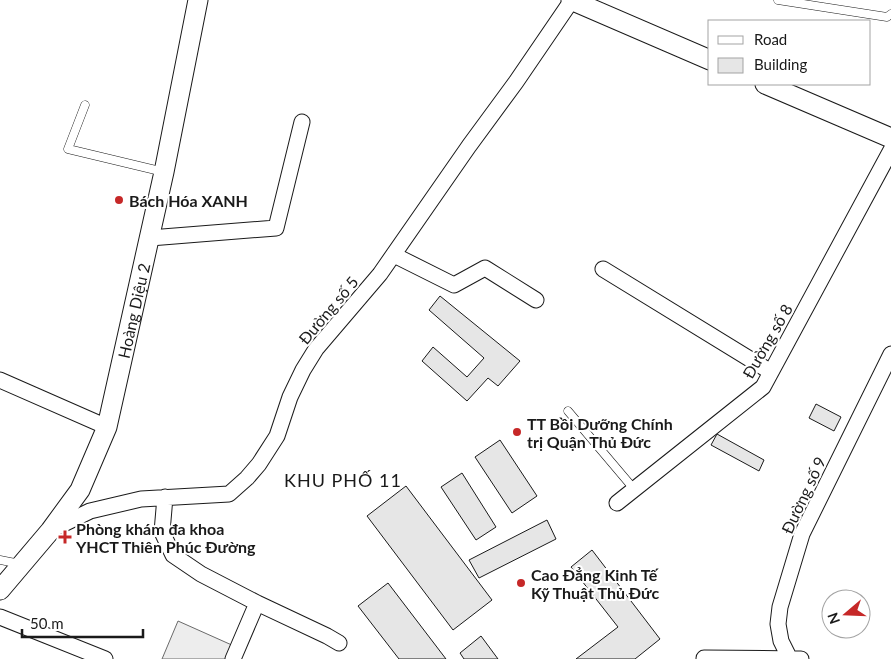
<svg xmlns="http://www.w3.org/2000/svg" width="891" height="659" font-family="Lato,sans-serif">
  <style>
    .green { fill: #ededed; stroke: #6a6a6a }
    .building { fill: #e6e6e6; stroke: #1a1a1a }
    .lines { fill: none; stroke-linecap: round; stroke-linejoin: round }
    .service-casing { stroke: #1a1a1a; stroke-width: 9 }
    .minor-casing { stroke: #1a1a1a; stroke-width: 17 }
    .tertiary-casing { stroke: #1a1a1a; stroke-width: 21 }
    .service { stroke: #fff; stroke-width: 8 }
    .minor { stroke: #fff; stroke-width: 15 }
    .tertiary { stroke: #fff; stroke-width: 19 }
    .poi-dot { fill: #c62828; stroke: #fff; stroke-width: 2 }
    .labels { text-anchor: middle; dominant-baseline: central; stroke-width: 4; stroke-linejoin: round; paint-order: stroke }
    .poi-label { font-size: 16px; font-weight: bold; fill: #1a1a1a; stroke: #fff; text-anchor: start }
    .street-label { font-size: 16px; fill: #1a1a1a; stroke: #fff }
    .neighbourhood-label { font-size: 18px; letter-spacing: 1px; fill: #1a1a1a; stroke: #fff }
  </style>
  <rect width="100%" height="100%" fill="#fff"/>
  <path class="green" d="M178,621L234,646L228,659H162Z"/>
  <path class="building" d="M440,296L520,361L498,386L488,378L467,401L422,361L433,347L467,377L484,358L429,310Z
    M816,404L841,417L834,431L809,418Z
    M717,434L764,460L759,471L711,445Z
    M500,440L537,496L512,513L475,457Z
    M462,473L496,527L476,540L441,487Z
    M406,486L492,600L453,630L367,516Z
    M547,520L556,539L479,578L469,560Z
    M592,550L660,639L635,659H576L618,627L571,567Z
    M388,583L446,659H399L358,606Z
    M481,636L498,659H464L460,653Z"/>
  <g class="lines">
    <g class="service-casing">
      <path id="service" d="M778,0L887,17L891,14
        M85,105L68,149L164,172
        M568,411L634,489
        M0,560L20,564"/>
    </g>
    <g class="minor-casing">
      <path id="minor" d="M150,238L276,228L302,122
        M394,255L454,285L485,268L536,300
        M603,269L771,372
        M0,380L107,427
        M165,497L162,532L173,555L201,574L257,603L233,659
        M617,503L763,387L891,150
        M51,530L90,511L141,499L229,494L247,478L259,464L277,436L290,397L303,370L316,349L380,274L469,146L516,82L572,0
        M257,603L327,636L339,643
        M0,617L105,659
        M704,658L801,659
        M790,659L781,641L778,624L780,607L802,534L891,354"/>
    </g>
    <g class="tertiary-casing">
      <g id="tertiary">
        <path d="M571,0L710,60"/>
        <path d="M765,84L891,138"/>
        <path id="s1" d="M0,590L50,531L80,490L107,427L164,172L198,0"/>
      </g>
    </g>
    <use href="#service" class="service"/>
    <use href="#minor" class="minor"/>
    <use href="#tertiary" class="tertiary"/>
  </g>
  <g class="poi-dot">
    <circle cx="119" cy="200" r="5"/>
    <circle cx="517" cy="432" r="5"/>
    <path d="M62.5 529.5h5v5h5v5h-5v5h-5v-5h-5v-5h5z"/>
    <circle cx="521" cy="583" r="5"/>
  </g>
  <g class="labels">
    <g class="poi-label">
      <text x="129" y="200">Bách Hóa XANH</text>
      <text x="527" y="423">TT Bồi Dưỡng Chính<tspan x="527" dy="18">trị Quận Thủ Đức</tspan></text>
      <text x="76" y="528">Phòng khám đa khoa<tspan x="76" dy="18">YHCT Thiên Phúc Đường</tspan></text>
      <text x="531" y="574">Cao Đẳng Kinh Tế<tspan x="531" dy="18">Kỹ Thuật Thủ Đức</tspan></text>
    </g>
    <g class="street-label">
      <text stroke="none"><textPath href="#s1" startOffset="316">Hoàng Diệu 2</textPath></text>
      <text transform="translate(328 310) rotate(-50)">Đường số 5</text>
      <text transform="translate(767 341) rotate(-60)">Đường số 8</text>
      <text transform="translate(803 495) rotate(-65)">Đường số 9</text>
    </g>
    <g class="neighbourhood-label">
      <text x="343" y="480">KHU PHỐ 11</text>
    </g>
  </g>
  <rect x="708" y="20" width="162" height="65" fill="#ffffff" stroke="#a3a3a3"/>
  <rect x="718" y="36" width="25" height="8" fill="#ffffff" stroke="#a3a3a3"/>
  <text x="754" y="45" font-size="15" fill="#1a1a1a">Road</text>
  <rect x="718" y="58" width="25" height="15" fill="#e6e6e6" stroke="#a3a3a3"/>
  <text x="754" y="70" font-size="15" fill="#1a1a1a">Building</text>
  <g transform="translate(846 614) rotate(251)"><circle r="24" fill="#ffffff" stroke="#a3a3a3"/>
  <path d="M0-4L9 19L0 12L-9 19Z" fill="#c62828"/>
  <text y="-8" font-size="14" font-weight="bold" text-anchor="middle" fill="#1a1a1a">N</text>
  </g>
  <path d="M22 629v8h121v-8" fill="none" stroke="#1a1a1a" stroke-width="2.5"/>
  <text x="30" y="629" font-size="15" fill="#1a1a1a" stroke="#ffffff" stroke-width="4" paint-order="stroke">50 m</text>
</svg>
